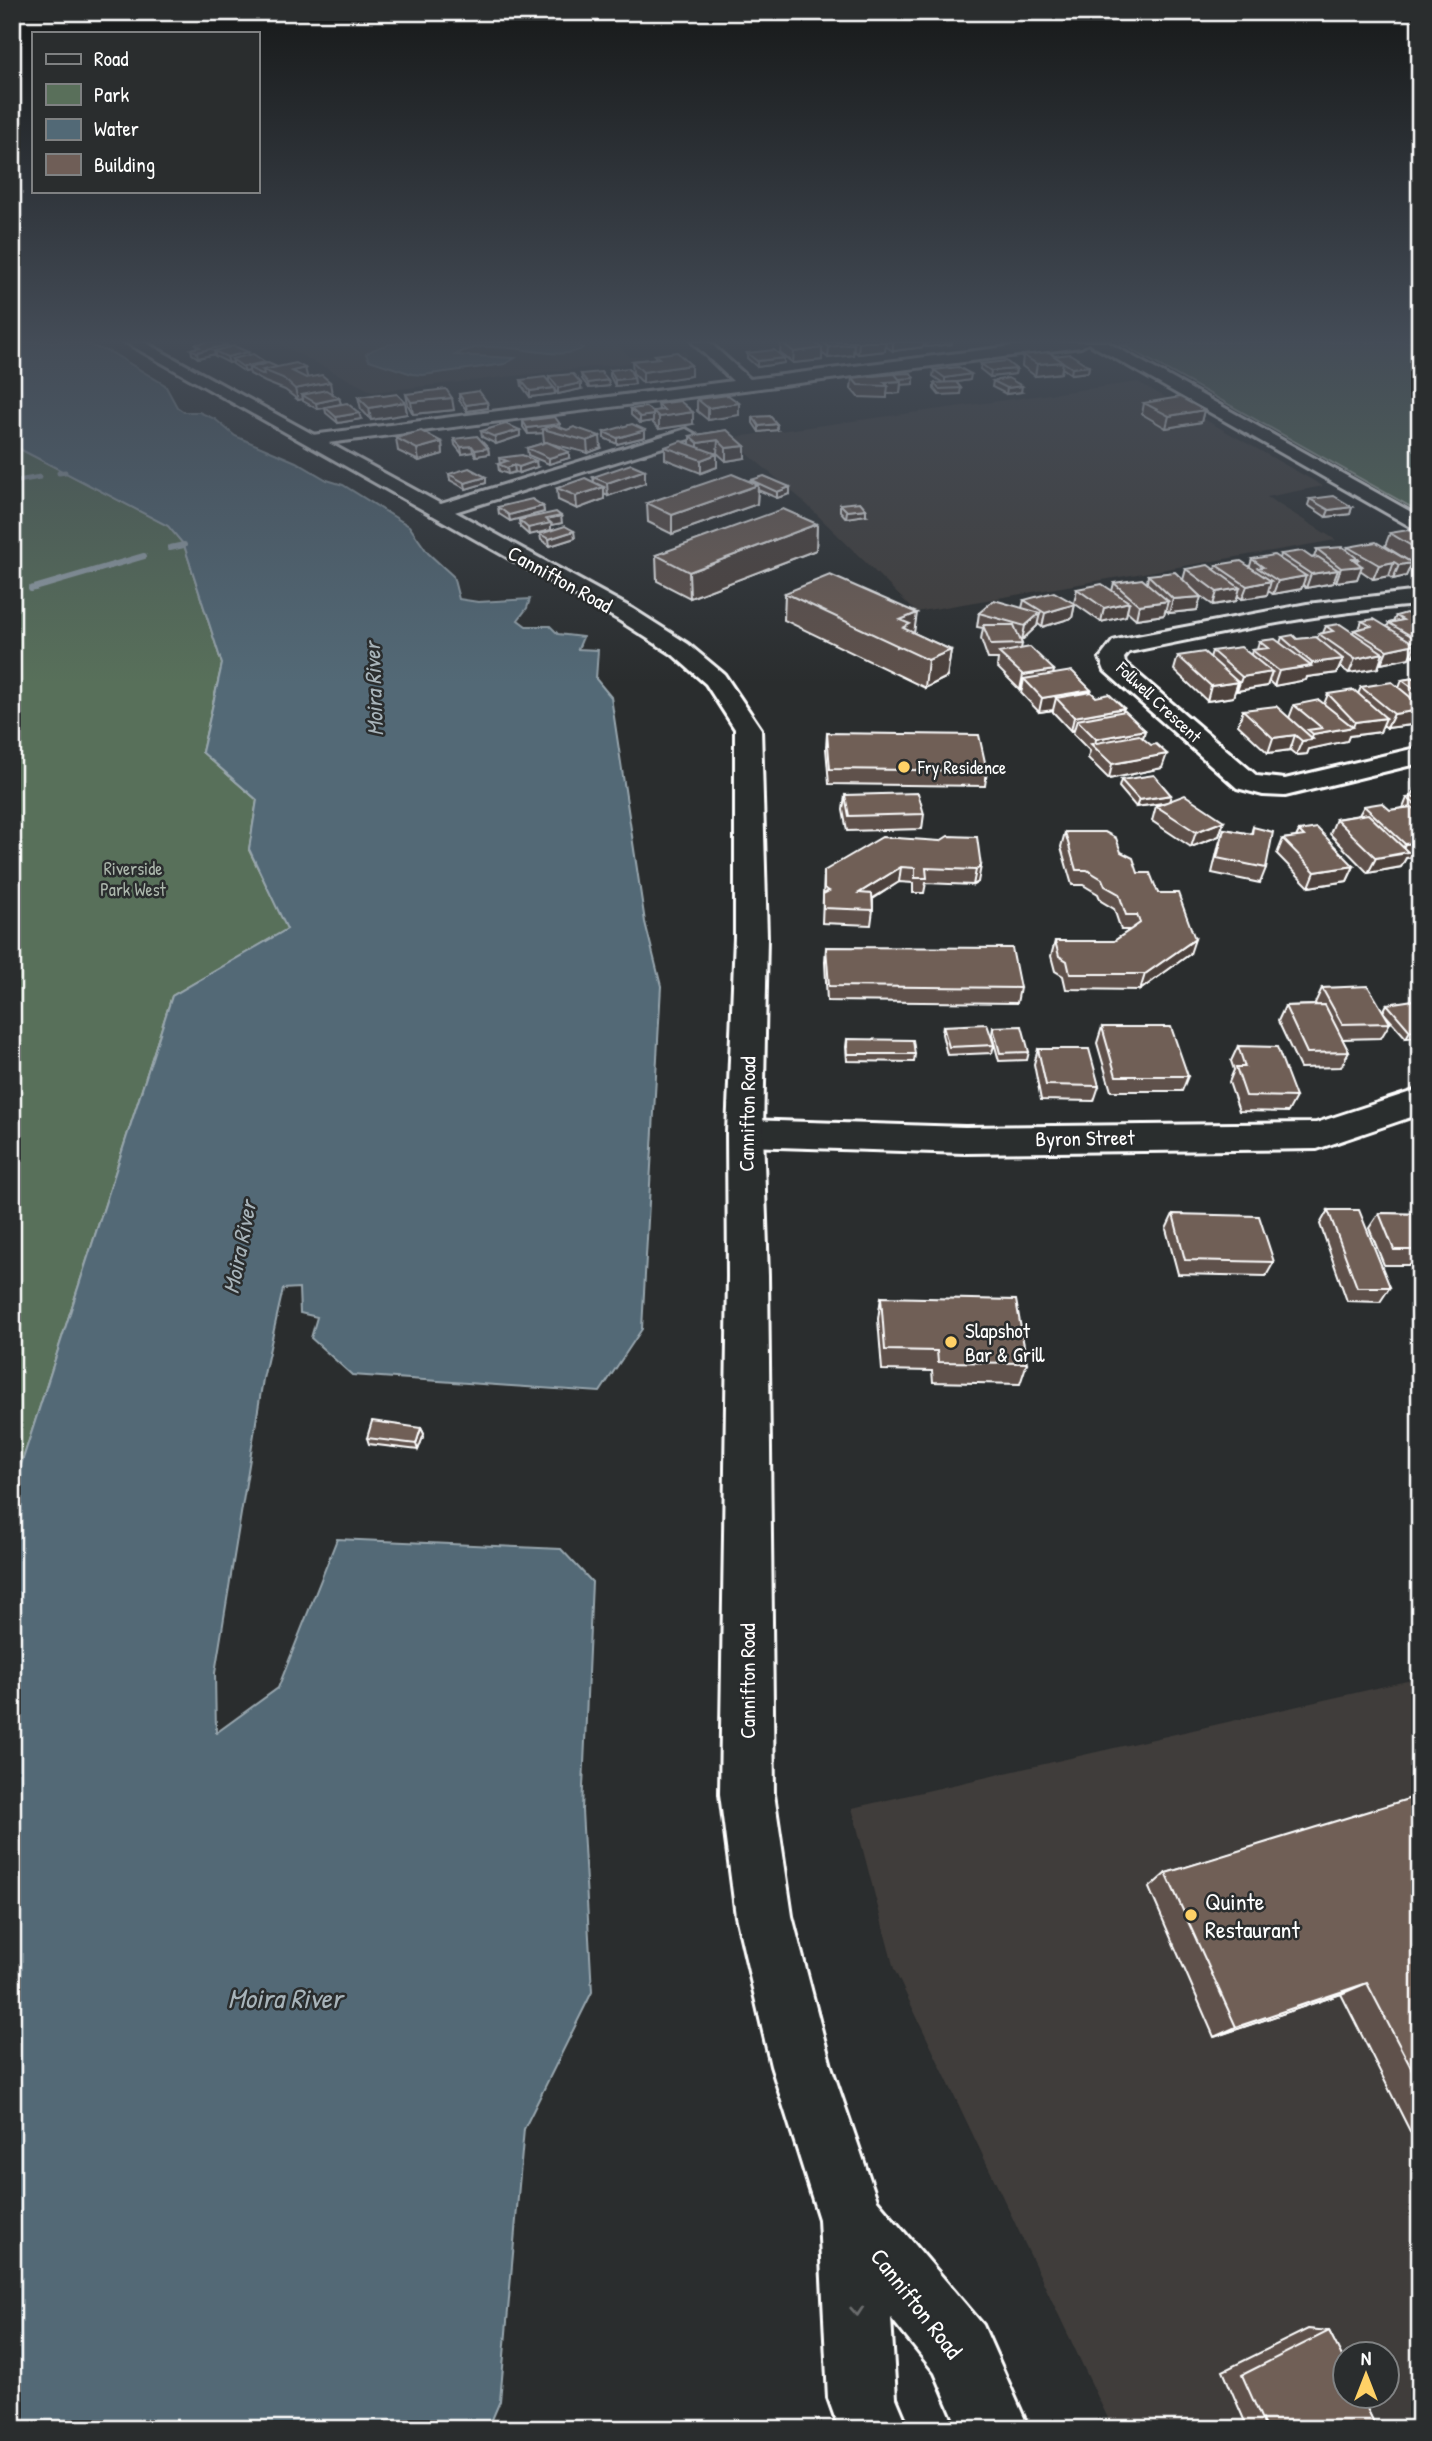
<svg xmlns="http://www.w3.org/2000/svg" width="1432" height="2441" font-family="'Patrick Hand',sans-serif">
  <style>
    .built { fill: #3f3c3a; fill-rule: evenodd }
    .green { fill: #596f5a; stroke: #acb7ac; stroke-width: 2 }
    .water { fill: #526976; stroke: #97a5ad; stroke-width: 2 }
    .lines { fill: none; stroke-linecap: round; stroke-linejoin: round }
    .stream-far1 { stroke: #97a5ad; stroke-width: 5 }
    .stream { stroke: #97a5ad; stroke-width: 6 }
    .minor-casing { stroke: #fff; stroke-width: 6 }
    .major-casing { stroke: #fff; stroke-width: 6 }
    .minor { fill: #2a2d2e; fill-rule: evenodd }
    .major { fill: #2a2d2e; fill-rule: evenodd }
    .wall { fill: #5f514b; stroke: #fff; stroke-width: 2 }
    .shaded-wall { fill: #4e423d; stroke: #fff; stroke-width: 2 }
    .building { fill: #6f5e57; stroke: #fff; stroke-width: 2 }
    .oneway { stroke: #6a6c6d }
    .poi-dot { fill: #ffd166; stroke: #2a2d2e; stroke-width: 2.5 }
    .labels { text-anchor: middle; dominant-baseline: central; stroke-width: 5; stroke-linejoin: round; paint-order: stroke }
    .far-street-label { font-size: 18px; fill: #fff; stroke: #2a2d2e }
    .far-poi-label { font-size: 18px; fill: #fff; stroke: #2a2d2e; text-anchor: start }
    .far-park-label { font-size: 18px; fill: #acb7ac; stroke: #2a2d2e }
    .street-label { font-size: 21px; fill: #fff; stroke: #2a2d2e }
    .poi-label { font-size: 21px; fill: #fff; stroke: #2a2d2e; text-anchor: start }
    .water-label { font-size: 23px; font-style: italic; fill: #a8b4ba; stroke: #2a2d2e }
    .near-poi-label { font-size: 24px; fill: #fff; stroke: #2a2d2e; text-anchor: start }
    .near-street-label { font-size: 24px; fill: #fff; stroke: #2a2d2e }
    .near-water-label { font-size: 28px; font-style: italic; fill: #a8b4ba; stroke: #2a2d2e }
  </style>
  <rect width="100%" height="100%" fill="#2a2d2e"/>
  <filter id="ink" filterUnits="userSpaceOnUse"><feTurbulence type="fractalNoise" baseFrequency=".0143" numOctaves="2"/><feDisplacementMap in="SourceGraphic" scale="14" xChannelSelector="R" yChannelSelector="G"/><feConvolveMatrix kernelMatrix="1 2 1 2 8 2 1 2 1" color-interpolation-filters="sRGB"/></filter>
  <g filter="url(#ink)">
    <path class="built" d="M275,342H615L630,357L684,351L690,356L373,392Z
      M1138,382L1323,486L1267,497L1336,540L916,612L801,499L729,438Z
      M1420,1678V2429H1113L894,1969L852,1808ZM1344,2354H1386V2396H1344Z"/>
    <path class="green" d="M1147,342H1420V512L1123,345Z
      M12,445L169,526L184,545L222,664L202,752L257,800L249,850L288,929L172,996L12,1493Z"/>
    <path class="water" d="M12,342H80L112,353L165,385L177,407L184,412H199L215,419L235,436L296,462L327,480L343,485L409,526L428,553L453,576L459,599L478,602L530,599L527,608L518,620L526,626H550L558,634L583,637L578,649L598,650L596,679L611,697L645,922L661,986L642,1329L600,1392L352,1375L311,1338L317,1317L300,1313L299,1288L283,1289L263,1379L215,1673L216,1733L278,1688L337,1539L561,1549L592,1582L582,1810L592,1992L524,2129L500,2401L488,2429H12V1493L172,996L287,929L249,849L257,800L202,752L222,664L184,545L168,526L12,445Z
      M458,342H571L583,348C555,366 493,332 455,355L515,358L505,364L423,375L412,374L369,360L366,354C389,337 430,343 458,342Z"/>
    <g class="lines">
      <path class="stream-far1" d="M59,473L65,472
        M12,482L40,477"/>
      <path class="stream" d="M170,548L184,545
        M31,589L144,556"/>
      <g class="minor-casing">
        <path id="minor" d="M692,342H709L750,379L1046,342H1107L1420,517V532L1088,343L1081,347L312,445L303,440L312,435L733,381Z
          M686,429L695,434L692,438L445,515H431L428,511L431,507Z
          M1420,591V605C1321,612 1226,632 1129,652L1124,658L1125,663L1257,776L1285,779L1420,747V763L1285,796L1263,795L1237,788L1105,671L1100,658L1113,641L1121,639L1307,604Z
          M1420,1089V1114L1317,1149L965,1153L745,1146L732,1142L727,1133L732,1124L745,1120L965,1127L1316,1123Z"/>
      </g>
      <g class="major-casing">
        <path id="major" d="M125,342H144L633,609L688,644L724,674L761,729L767,937L763,1133L768,1276L774,1794L792,1916L831,2066L877,2200L983,2325L1029,2429H959L935,2373L891,2318L896,2398L909,2429H839L828,2398L819,2219L771,2066L736,1916L720,1794L728,1276L727,1133L735,937V729L706,684L672,654L617,619Z"/>
      </g>
      <use href="#minor" class="minor"/>
      <use href="#major" class="major"/>
    </g>
    <path class="wall" d="M781,342L815,343V342H952V344L926,347L923,345V347L893,351L885,346V351L858,354L854,351L853,355L828,358L822,353V360L793,363L780,353Z
      M196,344L227,345L228,347L249,355L265,364L307,378L339,398L341,404L361,419L338,423L326,413L325,408L317,409L303,401V399L298,400L285,390L265,382L250,374L249,371L245,372L233,364V362L229,363L215,356V354L198,358L192,354L191,349L197,347Z
      M747,353L784,363L757,367L747,358Z
      M655,355L691,365V376L643,383L633,373L632,361L655,359Z
      M1023,355L1054,356L1089,366L1088,372L1071,374L1062,368L1061,373L1035,376L1022,366Z
      M981,364L1016,369L1015,374L990,377L980,369Z
      M610,370L634,378L635,384L615,386L610,376Z
      M934,370L970,380L956,382L961,388L960,394L939,395L934,389V383H943L933,376Z
      M581,374L608,380L609,386L589,388L582,379Z
      M549,376L581,389L558,394L554,389L555,394L530,397L522,386L521,380L549,382Z
      M852,378H914V384L901,385L900,393L887,394V398L858,397L851,389Z
      M993,381L1021,392L1006,394L992,387Z
      M406,394L454,410L413,414L408,405Z
      M459,394L487,402L488,408L467,411L459,400Z
      M383,396L405,402L407,414L371,420L361,409L358,397Z
      M697,399L739,403V415L708,420L697,411Z
      M1144,403L1204,410L1201,422L1166,428L1142,414Z
      M658,404L693,424L659,429L653,423V421L640,423L631,415V409L653,412L659,410Z
      M753,417L777,430L759,432L753,423Z
      M523,421L560,428L567,430L601,448L588,453L548,443L569,458L549,464L528,455L527,448L547,442H544L543,433L528,434L523,427Z
      M520,430V436L496,444L482,437L481,431Z
      M727,430L745,458L726,461L717,453H714L717,467L701,473L665,459V447L690,445V436Z
      M604,432L645,437L617,444L604,438Z
      M396,438L442,442L443,454L419,461L398,451Z
      M454,439L488,448L489,454L476,456L473,452L462,454L455,445Z
      M499,458L537,467L519,473L515,472L508,474L499,471L498,464H500Z
      M645,470V483L608,496L604,494V499L577,509L558,500L557,488L594,482L593,477Z
      M449,474L486,477V483L466,489L450,480Z
      M751,480L790,487V494L777,498L758,490L757,504L672,534L648,522L647,503L751,482Z
      M1310,499L1352,507L1350,514L1326,517L1308,505Z
      M840,504L866,515L846,518L840,511Z
      M543,506L544,512L510,521L499,514L498,507Z
      M519,520L562,523L551,525L529,535L520,527Z
      M817,524L816,550L690,598L657,581L656,555Z
      M1390,533L1420,536V568L1385,546Z
      M540,534L575,538L550,546L541,540Z
      M1348,547L1412,563L1406,576L1393,579L1389,576L1373,579L1360,570L1357,579L1336,582L1334,580L1333,583L1306,588L1303,585L1301,589L1273,594L1268,591L1267,595L1242,599L1238,596L1236,601L1213,605L1200,596L1197,610L1169,613L1166,610L1164,615L1136,619L1127,611L1126,616L1101,622L1074,603L1077,589L1112,591L1114,583H1147L1148,575L1183,580L1186,569L1215,570L1216,565L1250,566L1252,559H1280L1281,554L1312,558L1314,557L1317,549L1347,550Z
      M785,593L914,633L951,650L947,677L925,688L784,620Z
      M1024,600L1075,604L1072,618L1042,627L1038,624L1037,626L1022,640L1020,639L1022,644L1021,649L1054,670L1053,674L1090,692L1096,697L1123,712L1145,730L1143,738L1162,768L1109,779L1088,758L1090,751L1073,734L1074,730L1071,731L1053,712V710L1039,712L1021,693L1022,689L1020,690L997,667L998,659H988L981,639L983,628L977,627L979,613L1022,608Z
      M1420,610V654L1413,656L1411,654L1409,658L1381,664L1379,663L1378,668L1349,673L1340,667L1337,673L1307,677L1306,680L1274,686L1269,681L1267,686L1237,691L1235,690L1233,697L1207,701L1174,670L1178,656L1210,658L1212,651L1251,655L1252,650H1257L1259,641L1280,643L1282,637L1297,639L1317,638L1319,634L1323,633L1326,626L1353,633L1354,630L1359,629L1362,621L1387,627L1389,623L1393,622L1396,616L1410,615L1411,611Z
      M1420,677V721L1419,724L1387,728L1383,725L1380,732L1349,736L1347,741L1309,749L1307,754L1296,755L1290,750L1268,753L1238,725L1243,710L1289,718L1294,705L1324,704L1328,694H1358L1361,687L1399,688L1402,680Z
      M827,733L987,771L985,786L829,784L826,748Z
      M1121,780L1169,801L1224,821L1219,836L1191,847L1152,821L1156,806L1165,803L1136,807L1119,787Z
      M1420,786V856L1406,858L1401,867L1368,873L1330,834L1336,819L1359,815L1364,806L1390,810L1403,808L1407,798H1411L1416,787Z
      M845,795L924,814L922,829L847,831L843,810Z
      M1253,827L1266,868L1260,883L1212,873L1219,844L1224,829L1251,834Z
      M1299,831L1354,866L1347,881L1309,887L1277,854L1283,839L1296,837Z
      M1065,832L1121,852L1138,873L1158,893L1190,954L1140,990L1066,989L1063,976L1055,971L1051,956L1055,941H1114L1130,930H1121L1114,909L1101,901L1098,894L1083,885H1072L1061,847Z
      M977,837L978,882L973,885L926,883L924,893H913V883L899,882L873,899V910L871,925L822,923L824,871L940,841Z
      M826,947L1020,988L1017,1003L827,1001L825,962Z
      M1322,988L1390,1023L1381,1038L1342,1039L1349,1052L1341,1067L1300,1068L1278,1021L1285,1006L1316,1005L1315,1003Z
      M1387,1004L1420,1036L1406,1038L1383,1012Z
      M943,1026L994,1045L992,1053L947,1055L942,1034Z
      M993,1027L1029,1052L1027,1060L999,1061L992,1035Z
      M1102,1027L1188,1076L1182,1091H1111L1097,1043Z
      M847,1039L915,1054L914,1062L847,1061L846,1047Z
      M1238,1046L1296,1097L1288,1112L1239,1111L1229,1082L1234,1070L1231,1061Z
      M1038,1049L1099,1086L1094,1101L1041,1100L1034,1064Z
      M1328,1210L1390,1287L1380,1302L1347,1301L1320,1224Z
      M1379,1213L1420,1214V1265H1384L1369,1228Z
      M1173,1214L1274,1262L1266,1276L1178,1274L1166,1229Z
      M881,1297L1027,1363L1020,1384L933,1382L932,1371L882,1370L878,1319Z
      M421,1428L424,1434L418,1450L369,1444L367,1438Z
      M1420,1798V2151L1341,1994L1214,2037L1149,1888L1166,1873Z
      M1308,2329L1329,2331L1377,2429H1248L1223,2371Z"/>
    <path class="shaded-wall" d="M867,342H886L885,351L858,354L859,343Z
      M893,342H924L923,347L893,351Z
      M927,342H952V344L926,347Z
      M854,344L853,355L828,358L829,347Z
      M227,345L228,351H214L215,354L198,358L197,352Z
      M822,348V360L793,363L794,352Z
      M248,352L250,358L232,359L233,362L229,363L227,357Z
      M784,358V363L757,367V361Z
      M265,362L266,368H249V371L245,372L243,367Z
      M1063,362L1061,373L1035,376L1037,364Z
      M691,365V376L643,383V372Z
      M1089,366L1088,372L1071,374L1072,368Z
      M305,368L308,380L292,371Z
      M1016,369L1015,374L990,377L991,371Z
      M971,374L970,380L945,384V378Z
      M634,378L635,384L615,386V380Z
      M608,380L609,386L589,388L588,383Z
      M901,381L900,393L887,394L888,386L884,382Z
      M330,382L332,394L302,395L303,399L298,400L295,389Z
      M581,383V389L558,394V388Z
      M1022,386L1021,392L1006,394L1007,388Z
      M554,388L555,394L530,397V391Z
      M339,398L341,404L317,409L316,403Z
      M452,398L454,410L413,414L411,402Z
      M405,402L407,414L371,420L369,408Z
      M487,402L488,408L467,411L466,405Z
      M739,403V415L708,420V408Z
      M1204,410L1201,422L1166,428L1169,416Z
      M693,412V424L659,429V417Z
      M359,413L361,419L338,423L336,417Z
      M653,415V421L640,423V417Z
      M560,424L561,431L543,429V433L528,434L527,428Z
      M777,424V430L759,432V426Z
      M520,430V436L496,444L495,437Z
      M645,430V437L617,444V438Z
      M600,436L601,448L588,453L587,441Z
      M718,440L717,453L698,456V443Z
      M442,442L443,454L419,461L417,449Z
      M472,446L473,452L462,454L461,447Z
      M745,446V458L726,461V448Z
      M488,448L489,454L476,456L475,450Z
      M569,452V458L549,464V458Z
      M717,454V467L701,473V460Z
      M536,461L537,467L519,473V467Z
      M514,465L515,472L508,474L507,468Z
      M645,470V483L608,496L607,483Z
      M486,477V483L466,489L465,483Z
      M758,485L757,504L672,534V515Z
      M604,487V499L577,509L576,496Z
      M790,487V494L777,498V492Z
      M543,506L544,512L510,521L509,515Z
      M1352,507L1350,514L1326,517L1329,510Z
      M866,509V515L846,518L847,511Z
      M561,516L562,523L551,525V530L529,535L528,528L546,519Z
      M817,524L816,550L690,598L689,572Z
      M574,531L575,538L550,546L549,539Z
      M1353,559H1358L1355,567L1362,566L1357,579L1336,582L1341,568Z
      M1394,562L1389,576L1373,579L1379,565Z
      M1412,563L1406,576L1393,579L1399,565Z
      M1338,570L1333,583L1306,588L1311,574Z
      M1306,576L1301,589L1273,594L1278,581Z
      M1271,581L1267,595L1242,599L1247,586Z
      M1240,588L1236,601L1213,605L1217,592Z
      M1201,597L1197,610L1169,613L1173,599Z
      M1168,601L1164,615L1136,619L1139,605Z
      M1129,602L1126,616L1101,622L1104,608Z
      M1075,604L1072,618L1042,627L1045,613Z
      M917,613L913,640L897,647L900,620Z
      M1040,613L1037,626L1022,640L1025,626Z
      M1419,641H1420V654L1413,656Z
      M1415,644L1409,658L1381,664L1387,650Z
      M951,650L947,677L925,688L928,660Z
      M1383,653L1378,668L1349,673L1355,659Z
      M1343,659L1337,673L1307,677L1306,680L1274,686L1279,671L1311,666L1312,663Z
      M1054,670L1051,684L1024,679L1022,689L1020,690L1023,675Z
      M1272,672L1267,686L1237,691L1242,677Z
      M1238,682L1233,697L1207,701L1211,686Z
      M1091,690L1088,704L1056,698L1053,710L1039,712L1042,698Z
      M1124,708L1120,723L1077,720L1074,730L1071,731L1074,717Z
      M1420,710L1419,724L1387,728L1394,714Z
      M1386,718L1380,732L1349,736L1347,741L1309,749L1307,754L1296,755L1302,741L1311,740L1313,734L1353,727L1355,722Z
      M1145,730L1141,745L1095,747L1096,739Z
      M1295,735L1290,750L1268,753L1273,738Z
      M1167,754L1162,768L1109,779L1112,764Z
      M1171,795L1169,802L1136,807L1139,800Z
      M1224,821L1219,836L1191,847L1196,832Z
      M1420,842V856L1406,858L1401,867L1368,873L1376,858L1401,854L1405,844Z
      M981,866L978,882L973,885L976,870Z
      M1354,866L1347,881L1309,887L1315,872Z
      M901,867L899,882L857,908L859,893Z
      M1195,939L1190,954L1140,990L1145,974Z
      M1420,1029V1036L1406,1038L1410,1031Z
      M421,1428L424,1434L418,1450L416,1444Z
      M1367,1983L1341,1994L1214,2037L1236,2027Z"/>
    <path class="building" d="M208,342H220L227,345L197,352L191,349L200,347L196,344Z
      M781,342H813L822,348L794,352Z
      M822,342H852L854,344L829,347Z
      M234,346L248,352L227,357L214,351Z
      M774,350L784,358L757,361L747,353Z
      M677,352L691,365L643,372L632,361L659,358L655,355Z
      M1049,352L1063,362L1037,364L1023,355Z
      M253,354L265,362L243,367L232,359Z
      M1070,354L1089,366L1072,368L1054,356Z
      M1006,361L1016,369L991,371L981,364Z
      M268,363L277,367L263,370L264,375L249,368Z
      M296,363L305,368L292,371L306,378L322,375L330,382L295,389L283,378L263,370Z
      M958,367L971,374L945,378L934,370Z
      M629,368L634,378L615,380L610,370Z
      M601,372L608,380L588,383L581,374Z
      M911,373L914,378L899,379L895,374H890Z
      M573,374L581,383L558,388L549,376Z
      M895,374L901,381L884,382L888,386L858,385L852,378Z
      M545,377L554,388L530,391L521,380Z
      M1008,378L1022,386L1007,388L993,381Z
      M956,382L961,388L939,389L934,383Z
      M446,389L452,398L411,402L406,394Z
      M326,390L339,398L316,403L302,395Z
      M479,391L487,402L466,405L459,394Z
      M380,394L383,396L397,394L405,402L369,408L358,397Z
      M728,395L739,403L708,408L697,399Z
      M1180,397L1204,410L1169,416L1144,403Z
      M680,401L693,412L659,417L653,411L664,410L658,404Z
      M347,403L359,413L336,417L325,407Z
      M646,407L653,412V415L640,417L631,409Z
      M770,416L777,424L759,426L753,417Z
      M555,417L560,424L527,428L523,421Z
      M506,424L520,430L495,437L481,431Z
      M632,424L645,430L617,438L604,432Z
      M554,425L567,430L574,427L600,436L587,441L543,429Z
      M727,430L745,446L726,448L718,440L698,443L690,436Z
      M421,431L442,442L417,449L396,438Z
      M477,436L488,448L475,450L472,446L461,447L454,439Z
      M681,441L717,454L701,460L665,447Z
      M547,442L569,452L549,458L527,448Z
      M522,455L536,461L519,467L514,465L507,468L498,464L507,461L499,458Z
      M631,464L645,470L607,483L593,477Z
      M469,468L486,477L465,483L449,474Z
      M732,474L758,485L672,515L647,503Z
      M764,476L790,487L777,492L751,480Z
      M585,478L604,487L576,496L557,488Z
      M1334,496L1352,507L1329,510L1310,499Z
      M532,499L543,506L509,515L498,507Z
      M860,502L866,509L847,511L840,504Z
      M783,509L817,524L689,572L656,555Z
      M556,512L561,516L546,519L551,523L528,528L519,520Z
      M565,526L574,531L549,539L540,534Z
      M1408,530L1420,536V551L1390,533Z
      M1376,542L1412,563L1399,565L1394,562L1379,565L1348,547Z
      M1343,547L1358,559H1353L1362,566L1341,568L1317,549Z
      M1302,551L1312,558L1318,557L1338,570L1311,574L1281,554Z
      M1274,555L1306,576L1278,581L1258,568L1263,567L1252,559Z
      M1241,561L1271,581L1247,586L1216,565Z
      M1208,565L1240,588L1217,592L1186,569Z
      M1175,572L1201,597L1173,599L1148,575Z
      M830,575L917,613L900,620L910,624L903,628L951,650L928,660L785,593Z
      M1142,579L1168,601L1139,605L1114,583Z
      M1102,584L1129,602L1104,608L1077,589Z
      M1054,592L1075,604L1045,613L1024,600Z
      M994,600L1040,613L1025,626L979,613Z
      M1420,610V616L1411,611Z
      M1406,613L1420,621V641L1389,623L1403,620L1396,616Z
      M1374,619L1415,644L1387,650L1354,630L1371,626L1362,621Z
      M1340,624L1383,653L1355,659L1319,634L1333,631L1326,626Z
      M983,625H1014L1022,644L991,645Z
      M1293,635L1297,639L1316,637L1343,659L1312,663L1282,637Z
      M1275,639L1311,666L1279,671L1252,650L1268,648L1259,641Z
      M1030,647L1054,670L1023,675L999,653Z
      M1241,647L1272,672L1242,677L1212,651Z
      M1204,652L1238,682L1211,686L1178,656Z
      M1072,671L1091,690L1042,698L1024,679Z
      M1420,677V693L1402,680Z
      M1392,682L1420,705V710L1394,714L1361,687Z
      M1354,690L1386,718L1355,722L1328,694Z
      M1091,692L1096,697L1109,694L1124,708L1074,717L1056,698Z
      M1319,700L1353,727L1313,734L1308,730L1322,728L1294,705Z
      M1276,706L1313,739L1302,741L1295,735L1273,738L1243,710Z
      M1125,711L1145,730L1096,739L1077,720Z
      M827,733L979,735L987,771L830,769Z
      M1139,735L1151,745L1156,744L1167,754L1112,764L1091,744Z
      M1154,775L1171,795L1139,800L1121,780Z
      M918,793L924,814L849,816L845,795Z
      M1185,795L1224,821L1196,832L1156,806Z
      M1420,796V808L1407,798Z
      M1382,803L1390,810L1412,807L1420,814V842L1405,844L1364,806Z
      M1368,814L1408,852L1376,858L1336,819Z
      M1253,827L1273,832L1266,868L1217,858L1224,829L1252,834Z
      M1317,828L1354,866L1315,872L1283,839L1304,836L1299,831Z
      M1065,832H1105L1116,838L1121,852L1133,858L1138,873H1150L1158,893H1178L1195,939L1145,974H1070L1067,961L1059,956L1055,941H1114L1140,923L1137,915H1126L1119,894L1105,886L1102,879L1087,870H1076Z
      M948,836L977,837L981,866L976,870L926,868L927,878H915V868L901,867L859,893L872,894L873,910L823,908V894L829,891L824,888V871L882,837L940,841Z
      M826,947L1012,948L1020,988L829,986Z
      M1368,986L1390,1023L1342,1024L1322,988Z
      M1420,999V1029L1410,1031L1387,1004Z
      M1325,1005L1349,1052L1307,1053L1285,1006Z
      M987,1024L994,1045L949,1047L943,1026Z
      M1022,1026L1029,1052L1000,1053L993,1027Z
      M1102,1027H1171L1188,1076H1116Z
      M847,1039L913,1040L915,1054H848Z
      M1238,1046L1277,1047L1296,1097L1246,1096L1236,1067H1245Z
      M1038,1049H1089L1099,1086L1046,1085Z
      M1328,1210H1359L1390,1287H1357Z
      M1379,1213L1420,1214V1250H1394Z
      M1173,1214L1259,1216L1274,1262L1185,1260Z
      M881,1297L1016,1300L1027,1363L938,1362L937,1351L885,1350Z
      M372,1421L421,1428L416,1444L367,1438Z
      M1418,1796L1420,1798V2085L1367,1983L1236,2027L1166,1873Z
      M1329,2331L1345,2362V2396H1361L1377,2429H1266L1242,2375Z"/>
    <defs><path id="oneway-chevron" d="M-2-3.5L2.5 0L-2 3.5" fill="none" stroke-width="1.6" stroke-linecap="round" stroke-linejoin="round" transform="scale(1.75)"/></defs>
    <use class="oneway" href="#oneway-chevron" transform="translate(857 2311) rotate(86)"/>
  </g>
  <linearGradient id="sky" x2="0" y2="1"><stop stop-color="#171919"/><stop offset="0.5" stop-color="#444c57"/><stop offset="1" stop-color="#444c57" stop-opacity="0"/></linearGradient>
  <rect width="1432" height="683" fill="url(#sky)"/>
  <g class="poi-dot">
    <circle cx="904" cy="767" r="7"/>
    <circle cx="951" cy="1342" r="7"/>
    <circle cx="1191" cy="1915" r="7"/>
  </g>
  <g class="labels">
    <g class="far-street-label">
      <text transform="translate(1159 702) rotate(43)">Follwell Crescent</text>
    </g>
    <g class="far-poi-label">
      <text x="918" y="767">Fry Residence</text>
    </g>
    <g class="far-park-label">
      <text x="133" y="868">Riverside<tspan x="133" dy="21">Park West</tspan></text>
    </g>
    <g class="street-label">
      <text transform="translate(560 579) rotate(29)">Cannifton Road</text>
      <text transform="translate(747 1114) rotate(-89)">Cannifton Road</text>
      <text transform="translate(1085 1138) rotate(-1)">Byron Street</text>
      <text transform="translate(747 1681) rotate(-90)">Cannifton Road</text>
    </g>
    <g class="poi-label">
      <text x="965" y="1330">Slapshot<tspan x="965" dy="24">Bar &amp; Grill</tspan></text>
    </g>
    <g class="water-label">
      <text transform="translate(373 689) rotate(-92)">Moira River</text>
      <text transform="translate(239 1247) rotate(-79)">Moira River</text>
    </g>
    <g class="near-poi-label">
      <text x="1205" y="1901">Quinte<tspan x="1205" dy="28">Restaurant</tspan></text>
    </g>
    <g class="near-street-label">
      <text transform="translate(917 2303) rotate(52)">Cannifton Road</text>
    </g>
    <g class="near-water-label">
      <text x="285" y="1998">Moira River</text>
    </g>
  </g>
  <rect width="1432" height="2441" fill="none" stroke="#2a2d2e" stroke-width="42"/>
  <rect x="21" y="21" width="1390" height="2399" fill="none" stroke="#fff" stroke-width="2.5" filter="url(#ink)"/>
  <rect x="32" y="32" width="228" height="161" fill="#2a2d2e" stroke="#7f8182" stroke-width="2"/>
  <rect x="46" y="54" width="35" height="10" fill="#2a2d2e" stroke="#7f8182" stroke-width="2"/>
  <text x="94" y="66" font-size="21" fill="#ffffff">Road</text>
  <rect x="46" y="84" width="35" height="21" fill="#596f5a" stroke="#7f8182" stroke-width="2"/>
  <text x="94" y="102" font-size="21" fill="#ffffff">Park</text>
  <rect x="46" y="119" width="35" height="21" fill="#526976" stroke="#7f8182" stroke-width="2"/>
  <text x="94" y="136" font-size="21" fill="#ffffff">Water</text>
  <rect x="46" y="154" width="35" height="21" fill="#6f5e57" stroke="#7f8182" stroke-width="2"/>
  <text x="94" y="172" font-size="21" fill="#ffffff">Building</text>
  <g transform="translate(1366 2375)"><circle r="33" fill="#2a2d2e" stroke="#7f8182" stroke-width="2"/>
  <path d="M0-5L12 26L0 18L-12 26Z" fill="#ffd166"/>
  <text y="-10" font-size="19" font-weight="bold" text-anchor="middle" fill="#ffffff">N</text>
  </g>
</svg>
